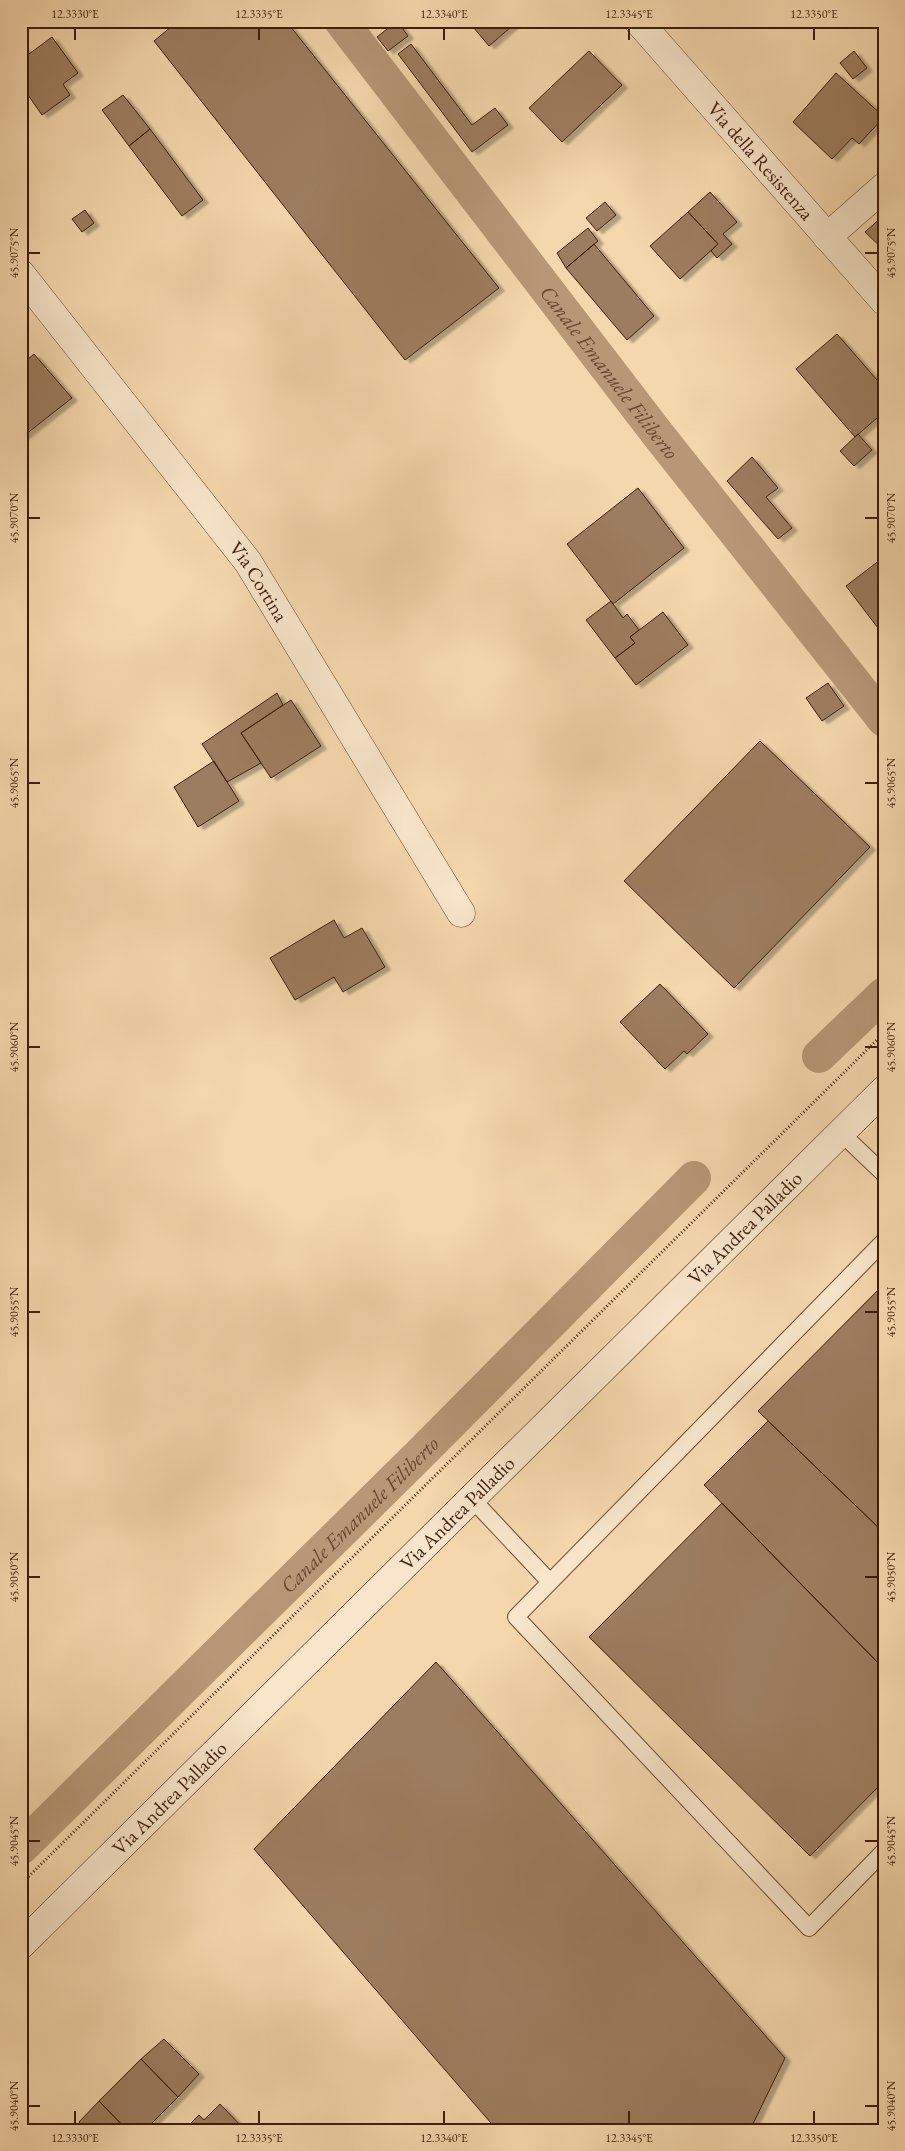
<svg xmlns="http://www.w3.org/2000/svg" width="905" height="2151" font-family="'EB Garamond',serif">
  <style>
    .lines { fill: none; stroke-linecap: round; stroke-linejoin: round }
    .canal { stroke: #b79776; stroke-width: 34 }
    .building { fill: #9d7d5f; stroke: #3e1c0a; filter: url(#shadow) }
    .lane-casing { stroke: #6c4b33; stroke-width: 18 }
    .street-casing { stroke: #6c4b33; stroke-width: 29 }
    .secondary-casing { stroke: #3e1c0a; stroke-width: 29 }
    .path { stroke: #3e1c0a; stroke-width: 3; stroke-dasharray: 1 2.5; stroke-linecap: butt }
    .lane { stroke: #f8e5ca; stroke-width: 16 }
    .street { stroke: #f8e5ca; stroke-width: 28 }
    .secondary { stroke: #f8e5ca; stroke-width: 28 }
    .ticks { fill: none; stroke: #3e1c0a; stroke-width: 2 }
    .labels { text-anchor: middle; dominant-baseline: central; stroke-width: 4; stroke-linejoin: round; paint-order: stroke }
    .street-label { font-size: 20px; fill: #3e1c0a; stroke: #f8e5ca }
    .water-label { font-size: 21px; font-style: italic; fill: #684730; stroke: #f8e5ca }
    .neatline { fill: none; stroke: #3e1c0a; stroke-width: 2 }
    .ticks-label { font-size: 12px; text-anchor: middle; fill: #3e1c0a }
  </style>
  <defs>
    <filter id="shadow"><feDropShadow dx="5.5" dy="3" stdDeviation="1" flood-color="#0004"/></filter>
  </defs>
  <rect width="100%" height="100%" fill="#f5d7ad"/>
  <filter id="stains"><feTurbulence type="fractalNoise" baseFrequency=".004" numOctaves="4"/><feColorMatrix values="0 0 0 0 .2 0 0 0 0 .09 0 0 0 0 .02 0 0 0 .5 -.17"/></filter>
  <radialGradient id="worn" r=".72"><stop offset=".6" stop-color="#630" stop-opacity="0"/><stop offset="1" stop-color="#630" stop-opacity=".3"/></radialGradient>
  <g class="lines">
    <g class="canal">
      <path id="s1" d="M341,21L656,432L884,720"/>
      <path d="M819,1056L884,994"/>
      <path id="s2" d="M21,1848L420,1454L694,1178"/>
    </g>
  </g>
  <path class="building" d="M178,21H286L499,288L405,360L154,41Z
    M397,21L408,36L388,51L377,37Z
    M468,21H518L489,46Z
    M884,34V49L877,41Z
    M52,37L78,73L63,84L70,95L42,115L21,85V49L24,47L29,54Z
    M411,44L472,125L495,108L508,125L472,152L398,54Z
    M589,51L622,85L562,142L529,108Z
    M854,51L867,68L853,79L840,63Z
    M836,73L884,117L859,144L852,138L832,159L793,122Z
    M123,95L150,129L129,146L102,110Z
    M150,129L203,200L182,216L129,146Z
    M710,192L737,222L723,234L732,244L717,258L711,251L718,244L688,212Z
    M605,202L616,215L597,231L586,218Z
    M85,210L94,223L82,232L72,219Z
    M688,212L718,244L680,279L650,246Z
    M884,215V250L865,232Z
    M588,228L598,241L566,268L557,253Z
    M594,244L654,316L627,340L566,268Z
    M837,334L884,388V412L855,437L796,369Z
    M34,354L72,398L21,438V365Z
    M858,434L872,450L854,466L840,451Z
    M752,457L778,488L766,497L792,528L778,539L727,481Z
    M638,488L684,548L613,604L567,544Z
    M880,560L884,564V636L846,586Z
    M611,601L623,618L627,614L639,630L630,637L635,643L615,658L586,620Z
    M663,612L688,645L636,685L615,658L635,643L630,637Z
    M828,683L844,706L822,721L806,698Z
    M277,693L283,705L241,733L261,763L227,782L202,744Z
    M291,700L321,746L271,778L241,733Z
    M760,741L870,847L734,988L624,881Z
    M214,761L239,801L198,827L174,787Z
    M334,920L344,938L362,928L385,967L343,992L334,977L295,1000L270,958Z
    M660,984L708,1034L687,1054L684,1051L665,1069L620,1022Z
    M884,1284V1533L758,1411Z
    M768,1421L884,1533V1669L704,1485Z
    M722,1503L884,1669V1781L810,1856L589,1637Z
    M436,1662L785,2058L750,2130H497L254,1849Z
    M164,2039L199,2074L178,2097L141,2059Z
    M141,2059L178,2097L145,2130H127L99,2101Z
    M99,2101L127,2130H86L79,2122Z
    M220,2104L245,2130H184L199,2115L204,2120Z"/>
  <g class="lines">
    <g class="lane-casing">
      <path id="lane" d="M840,1132L884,1174
        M884,1241L516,1617L809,1928L884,1851
        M472,1499L549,1581"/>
    </g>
    <g class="street-casing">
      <g id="street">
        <path id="s3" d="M638,21L884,301"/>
        <path d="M827,237L884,187"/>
        <path id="s4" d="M21,274L248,562L461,913"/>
      </g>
    </g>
    <g class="secondary-casing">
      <g id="secondary">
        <path id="s5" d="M21,1945L884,1090"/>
      </g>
    </g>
    <path class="path" d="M21,1884L884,1033"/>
    <use href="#lane" class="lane"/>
    <use href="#street" class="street"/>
    <use href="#secondary" class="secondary"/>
  </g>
  <path class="ticks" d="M75,28V40M259,28V40M444,28V40M629,28V40M814,28V40M28,253H40M865,253H878M28,518H40M865,518H878M28,783H40M865,783H878M28,1047H40M865,1047H878M28,1312H40M865,1312H878M28,1577H40M865,1577H878M28,1841H40M865,1841H878M28,2106H40M865,2106H878M75,2111V2124M259,2111V2124M444,2111V2124M629,2111V2124M814,2111V2124"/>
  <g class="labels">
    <g class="street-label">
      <text stroke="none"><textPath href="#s3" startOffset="186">Via della Resistenza</textPath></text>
      <text stroke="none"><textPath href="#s4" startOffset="389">Via Cortina</textPath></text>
      <text stroke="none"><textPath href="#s5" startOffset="1019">Via Andrea Palladio</textPath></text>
      <text stroke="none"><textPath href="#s5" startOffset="614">Via Andrea Palladio</textPath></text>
      <text stroke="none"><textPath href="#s5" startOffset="209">Via Andrea Palladio</textPath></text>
    </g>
    <g class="water-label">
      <text stroke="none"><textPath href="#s1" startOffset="442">Canale Emanuele Filiberto</textPath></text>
      <text stroke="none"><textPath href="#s2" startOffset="475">Canale Emanuele Filiberto</textPath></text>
    </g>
  </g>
  <rect width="905" height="2151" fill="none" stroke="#f5d7ad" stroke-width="55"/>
  <rect x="28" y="28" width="850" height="2096" class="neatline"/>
  <g class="ticks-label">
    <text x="75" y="18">12.3330°E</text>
    <text x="259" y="18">12.3335°E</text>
    <text x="444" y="18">12.3340°E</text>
    <text x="629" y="18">12.3345°E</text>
    <text x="814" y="18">12.3350°E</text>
    <text transform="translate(14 253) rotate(-90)" y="4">45.9075°N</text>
    <text transform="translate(891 253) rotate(-90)" y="4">45.9075°N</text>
    <text transform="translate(14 518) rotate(-90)" y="4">45.9070°N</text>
    <text transform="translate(891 518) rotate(-90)" y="4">45.9070°N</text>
    <text transform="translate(14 783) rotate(-90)" y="4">45.9065°N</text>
    <text transform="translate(891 783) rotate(-90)" y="4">45.9065°N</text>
    <text transform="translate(14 1047) rotate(-90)" y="4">45.9060°N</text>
    <text transform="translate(891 1047) rotate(-90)" y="4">45.9060°N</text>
    <text transform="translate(14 1312) rotate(-90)" y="4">45.9055°N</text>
    <text transform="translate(891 1312) rotate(-90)" y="4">45.9055°N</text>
    <text transform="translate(14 1577) rotate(-90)" y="4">45.9050°N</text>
    <text transform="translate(891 1577) rotate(-90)" y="4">45.9050°N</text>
    <text transform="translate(14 1841) rotate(-90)" y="4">45.9045°N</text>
    <text transform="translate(891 1841) rotate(-90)" y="4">45.9045°N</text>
    <text transform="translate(14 2106) rotate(-90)" y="4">45.9040°N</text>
    <text transform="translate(891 2106) rotate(-90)" y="4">45.9040°N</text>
    <text x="75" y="2142">12.3330°E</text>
    <text x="259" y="2142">12.3335°E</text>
    <text x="444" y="2142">12.3340°E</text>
    <text x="629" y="2142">12.3345°E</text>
    <text x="814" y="2142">12.3350°E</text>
  </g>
  <rect width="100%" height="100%" filter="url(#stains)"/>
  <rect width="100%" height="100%" fill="url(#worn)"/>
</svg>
